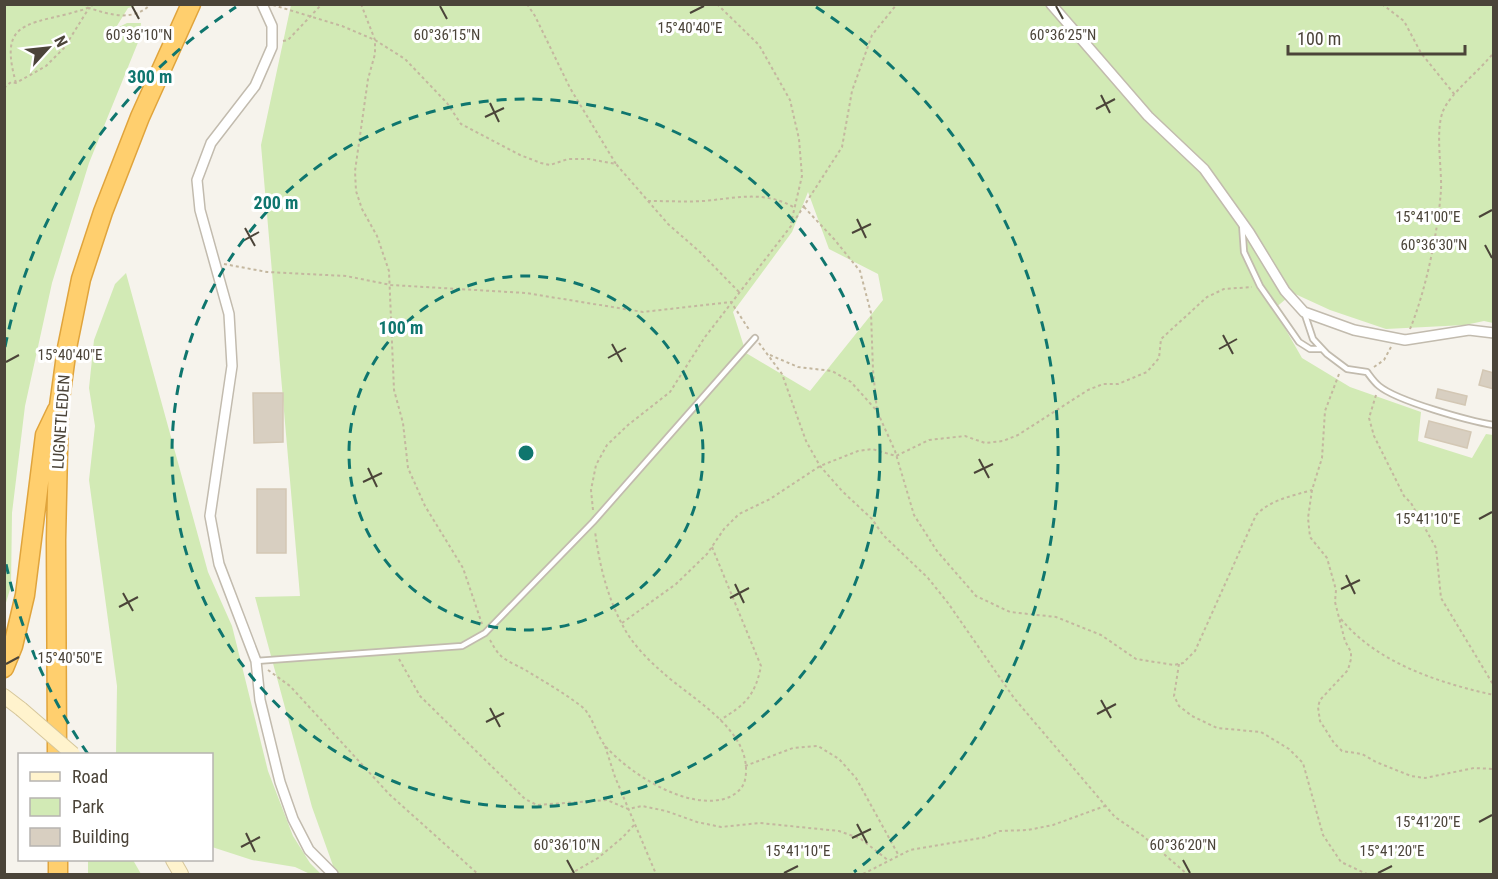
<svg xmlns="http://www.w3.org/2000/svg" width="1498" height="879" font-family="'Roboto Condensed',sans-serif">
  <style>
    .green { fill: #d2eab5; fill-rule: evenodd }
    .building { fill: #d8cfc1; stroke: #d3c7b4; stroke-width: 1.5 }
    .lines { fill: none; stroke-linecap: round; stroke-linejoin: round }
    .lane-casing { stroke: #c2bbae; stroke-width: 8 }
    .street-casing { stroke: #c2bbae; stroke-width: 12 }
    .secondary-casing { stroke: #d6c79b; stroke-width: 16 }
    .highway-casing { stroke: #e0a43c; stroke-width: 21 }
    .path { stroke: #c4b79f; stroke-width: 2; stroke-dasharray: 3 3; stroke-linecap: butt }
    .lane { stroke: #fff; stroke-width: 4.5 }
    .street { stroke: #fff; stroke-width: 9 }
    .secondary { stroke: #fff3cd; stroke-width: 14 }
    .highway { stroke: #ffcf6e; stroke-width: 18 }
    .secondary-bridge-casing { stroke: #d6c79b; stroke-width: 16; stroke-linecap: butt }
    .secondary-bridge { stroke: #fff3cd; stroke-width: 14 }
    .ticks { fill: none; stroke: #4b4439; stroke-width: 2 }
    .ring { fill: none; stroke: #0f766e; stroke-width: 3; stroke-dasharray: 10 8 }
    .labels { text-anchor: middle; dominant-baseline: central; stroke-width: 6; stroke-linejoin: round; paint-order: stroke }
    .street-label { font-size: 16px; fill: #4b4439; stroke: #fff }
    .ticks-label { font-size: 15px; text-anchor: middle; fill: #4b4439; stroke: #fff; stroke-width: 6; stroke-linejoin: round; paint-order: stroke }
    .centre { fill: #0f766e; stroke: #fff; stroke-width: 3 }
    .ring-label { font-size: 18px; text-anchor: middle; font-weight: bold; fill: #0f766e; stroke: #fff; stroke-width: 6; stroke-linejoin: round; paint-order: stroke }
  </style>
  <rect width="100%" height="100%" fill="#f6f3ec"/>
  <path class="green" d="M5,4L139,5L128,8L115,29L127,23H141L139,40L89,163L52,283L25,406L12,513L11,586L5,606Z
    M291,5H1493V323L1484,321L1465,325L1386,329L1330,310L1293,293L1274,309L1302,358L1350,387L1421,412L1418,441L1472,458L1486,434L1493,435V874H336L312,807L255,597L300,596L261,145ZM808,192L829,249L878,274L883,300L810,391L746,353L733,312L792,232Z
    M126,273L208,572L232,626L268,771L293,836L310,863L321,874H310L295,867L252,860L212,847V754H116L117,686L89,480L95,426L89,388L94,340L115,284Z
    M88,860H133L141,874H88Z"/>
  <path class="building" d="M1483,370L1494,373V389L1479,385Z
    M1438,389L1467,396L1465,405L1436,398Z
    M253,393H283V442L254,443Z
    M1429,421L1471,432L1467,448L1425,437Z
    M257,489H286V553H257Z"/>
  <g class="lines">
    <g class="lane-casing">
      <path id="lane" d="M1242,224L1244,252L1260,286L1299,342L1310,349H1322
        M1304,312L1313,339L1327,354L1347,369L1367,372C1370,376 1374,382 1379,386C1397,401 1469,421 1494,425
        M256,661L462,646L485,633L593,522L755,338"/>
    </g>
    <g class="street-casing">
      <path id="street" d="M262,4L272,26V47L255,86L211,143L197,180L200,210L229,314L232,366L210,516L219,564L256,661L260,700L280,782L293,819L309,850L333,874
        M1051,4L1148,116L1204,169L1249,232L1285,291L1304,312L1354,330L1405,340L1469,330L1494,333"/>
    </g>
    <g class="secondary-casing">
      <path id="secondary" d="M4,696L21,709
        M173,860L181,874"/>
    </g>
    <g class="highway-casing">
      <path id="highway" d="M4,668L13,646L25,595L45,435L57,410
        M57,754L56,540L59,406L67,348L81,279L103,212L140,117L191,4
        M58,860V874"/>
    </g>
    <path class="path" d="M361,4L375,40V54L368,79L355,171L356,191L362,209L377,236L389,271L394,390L403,423L408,468L425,506L463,568L482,624
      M527,4L535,16L570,88L616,164
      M717,4L759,45L790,100L799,139L802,176L791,223
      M1382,4L1404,21L1421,53L1455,95
      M273,5L342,26L375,40L405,59L447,103L461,124L520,155L541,163L550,165L568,159H589L616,164L668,224L700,252L739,292
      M283,41L288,40L322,4
      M16,83C0,26 21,25 68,14C77,11 86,10 94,4
      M4,88L11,82L16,83L46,66L64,48L89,8C111,15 133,22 151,4
      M648,201C666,201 685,202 704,201C737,198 765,190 795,208
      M804,207L834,239L860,271L871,313L873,370L877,411L895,451L914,515L937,551L976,596L1010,612L1056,617L1101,635L1136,659L1174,665L1183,663L1195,651L1256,515C1270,500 1292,496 1312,490
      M224,264L267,272L346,276L391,285L526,293L643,312L731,302L750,331
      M1410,329C1426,290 1438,232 1441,190C1442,168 1435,131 1443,111C1451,92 1481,70 1494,52
      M759,343L782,374L806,441L820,466L842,491L872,519L883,535L928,578L948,603L1014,698L1115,817L1143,836L1187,874
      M770,355L798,367L832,371L851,382L877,411
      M1374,367L1384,360L1391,347
      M1339,374L1325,411L1322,458L1312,490L1308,518L1310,537L1327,558L1336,590L1335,602L1345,641L1351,652V659L1348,670L1320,700L1318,707L1320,721L1334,743L1342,751L1362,754L1376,762L1411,776L1425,778L1474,768L1494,769
      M1376,395L1369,418L1374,436L1404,496L1411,503L1436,548L1441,598L1494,686
      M593,510L591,490L596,465L607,445L628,425L670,392L705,337L791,226L842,147L852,91L872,35L897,4
      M712,547L761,666C755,696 745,705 720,720
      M1341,619C1377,663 1439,683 1494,695
      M622,623L676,584L707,554L724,529L739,514L770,499L820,466L858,451L872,449L896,456L929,440L965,436L985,443L1003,441L1018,435L1088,390L1103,384H1118L1147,372L1159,358L1161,339L1207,297L1224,289L1252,287
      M490,640C493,645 496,651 500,655C507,662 519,666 527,671C545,682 564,693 581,706C593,715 596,736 607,748C632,775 688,811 727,798C735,795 743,789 745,780C755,731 691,699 661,671C647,659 631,642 623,626C607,597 599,563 595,531
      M399,659L420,696L525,799L537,805L607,800L628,809L642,806L666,811L697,822L721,827L760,823L839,831L861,839L889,861
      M1179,664L1174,696L1179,706L1192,716L1217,728L1261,732L1289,749L1303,763L1323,835L1341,862L1367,874
      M268,670L290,686L389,794L478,874
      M605,746L615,777L656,874
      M745,766L793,748L818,746L839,759L856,778L899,856
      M570,874L598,858L623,837L635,824
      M863,874L910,850L986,837L1000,831L1028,830L1053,825L1105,806"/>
    <use href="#lane" class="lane"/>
    <use href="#street" class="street"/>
    <use href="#secondary" class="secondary"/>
    <use href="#highway" class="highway"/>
    <g class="secondary-bridge-casing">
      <path id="secondary-bridge" d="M21,709L73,754"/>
    </g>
    <use href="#secondary-bridge" class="secondary-bridge"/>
  </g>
  <path class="ticks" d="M132,6L139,19M440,6L447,19M1056,6L1063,19M690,13L704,6M1101,95L1110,113M490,103L499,122M1096,109L1115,99M485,117L504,108M1479,217L1492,210M857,219L866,238M245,228L255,246M852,233L871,224M241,242L259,232M1485,245L1492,258M1223,335L1233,354M612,344L622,362M1219,349L1237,339M608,358L626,348M6,362L19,355M979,459L989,478M368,468L377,487M974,473L993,464M363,482L382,473M1479,519L1492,512M1346,575L1355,594M735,584L744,603M1341,589L1360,580M123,593L133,611M730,598L749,588M119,607L138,597M6,664L19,657M1101,700L1111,718M490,708L500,727M1097,714L1116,704M486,722L504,713M1479,822L1492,815M857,824L867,843M246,833L255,852M852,838L871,829M241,847L260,837M567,860L574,873M1183,860L1190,873M784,873L798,866M1378,873L1392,866"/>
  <g class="ring">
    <circle cx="526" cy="453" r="177"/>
    <circle cx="526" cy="453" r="354"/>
    <path d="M88 754A532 532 0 0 1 5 559M5 347A532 532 0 0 1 236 7M816 7A532 532 0 0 1 854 872"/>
  </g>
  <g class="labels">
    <g class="street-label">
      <text transform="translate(61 422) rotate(-86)">LUGNETLEDEN</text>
    </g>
  </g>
  <g class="ticks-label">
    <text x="690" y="33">15°40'40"E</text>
    <text x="139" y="40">60°36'10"N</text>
    <text x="447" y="40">60°36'15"N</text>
    <text x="1063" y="40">60°36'25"N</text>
    <text x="1428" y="222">15°41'00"E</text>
    <text x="1434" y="250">60°36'30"N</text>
    <text x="70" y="360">15°40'40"E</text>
    <text x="1428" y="524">15°41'10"E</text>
    <text x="70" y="663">15°40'50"E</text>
    <text x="1428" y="827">15°41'20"E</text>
    <text x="567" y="850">60°36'10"N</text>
    <text x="1183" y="850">60°36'20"N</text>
    <text x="798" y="856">15°41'10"E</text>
    <text x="1392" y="856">15°41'20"E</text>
  </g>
  <circle cx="526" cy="453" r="9" class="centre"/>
  <g class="ring-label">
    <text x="150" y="83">300 m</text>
    <text x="276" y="209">200 m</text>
    <text x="401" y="334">100 m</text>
  </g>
  <rect width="1498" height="879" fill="none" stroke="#4b4439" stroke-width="12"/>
  <rect x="18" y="753" width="195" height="108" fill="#ffffff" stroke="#b7b4b0" stroke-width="1.5"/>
  <rect x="30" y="772" width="30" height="9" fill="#fff3cd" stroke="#b7b4b0" stroke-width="1.5"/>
  <text x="72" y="783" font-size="18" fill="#4b4439">Road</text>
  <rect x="30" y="798" width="30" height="18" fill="#d2eab5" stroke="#b7b4b0" stroke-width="1.5"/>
  <text x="72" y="813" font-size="18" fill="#4b4439">Park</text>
  <rect x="30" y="828" width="30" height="18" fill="#d8cfc1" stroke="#b7b4b0" stroke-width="1.5"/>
  <text x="72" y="843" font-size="18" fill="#4b4439">Building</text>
  <g transform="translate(48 48) rotate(63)" stroke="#ffffff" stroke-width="4.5" paint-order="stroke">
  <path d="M0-4.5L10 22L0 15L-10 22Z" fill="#4b4439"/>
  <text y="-9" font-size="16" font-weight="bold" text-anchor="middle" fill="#4b4439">N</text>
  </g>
  <path d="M1288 45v9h177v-9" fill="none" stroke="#4b4439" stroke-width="3"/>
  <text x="1297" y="45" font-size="18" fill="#4b4439" stroke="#ffffff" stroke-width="4.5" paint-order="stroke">100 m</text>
</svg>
